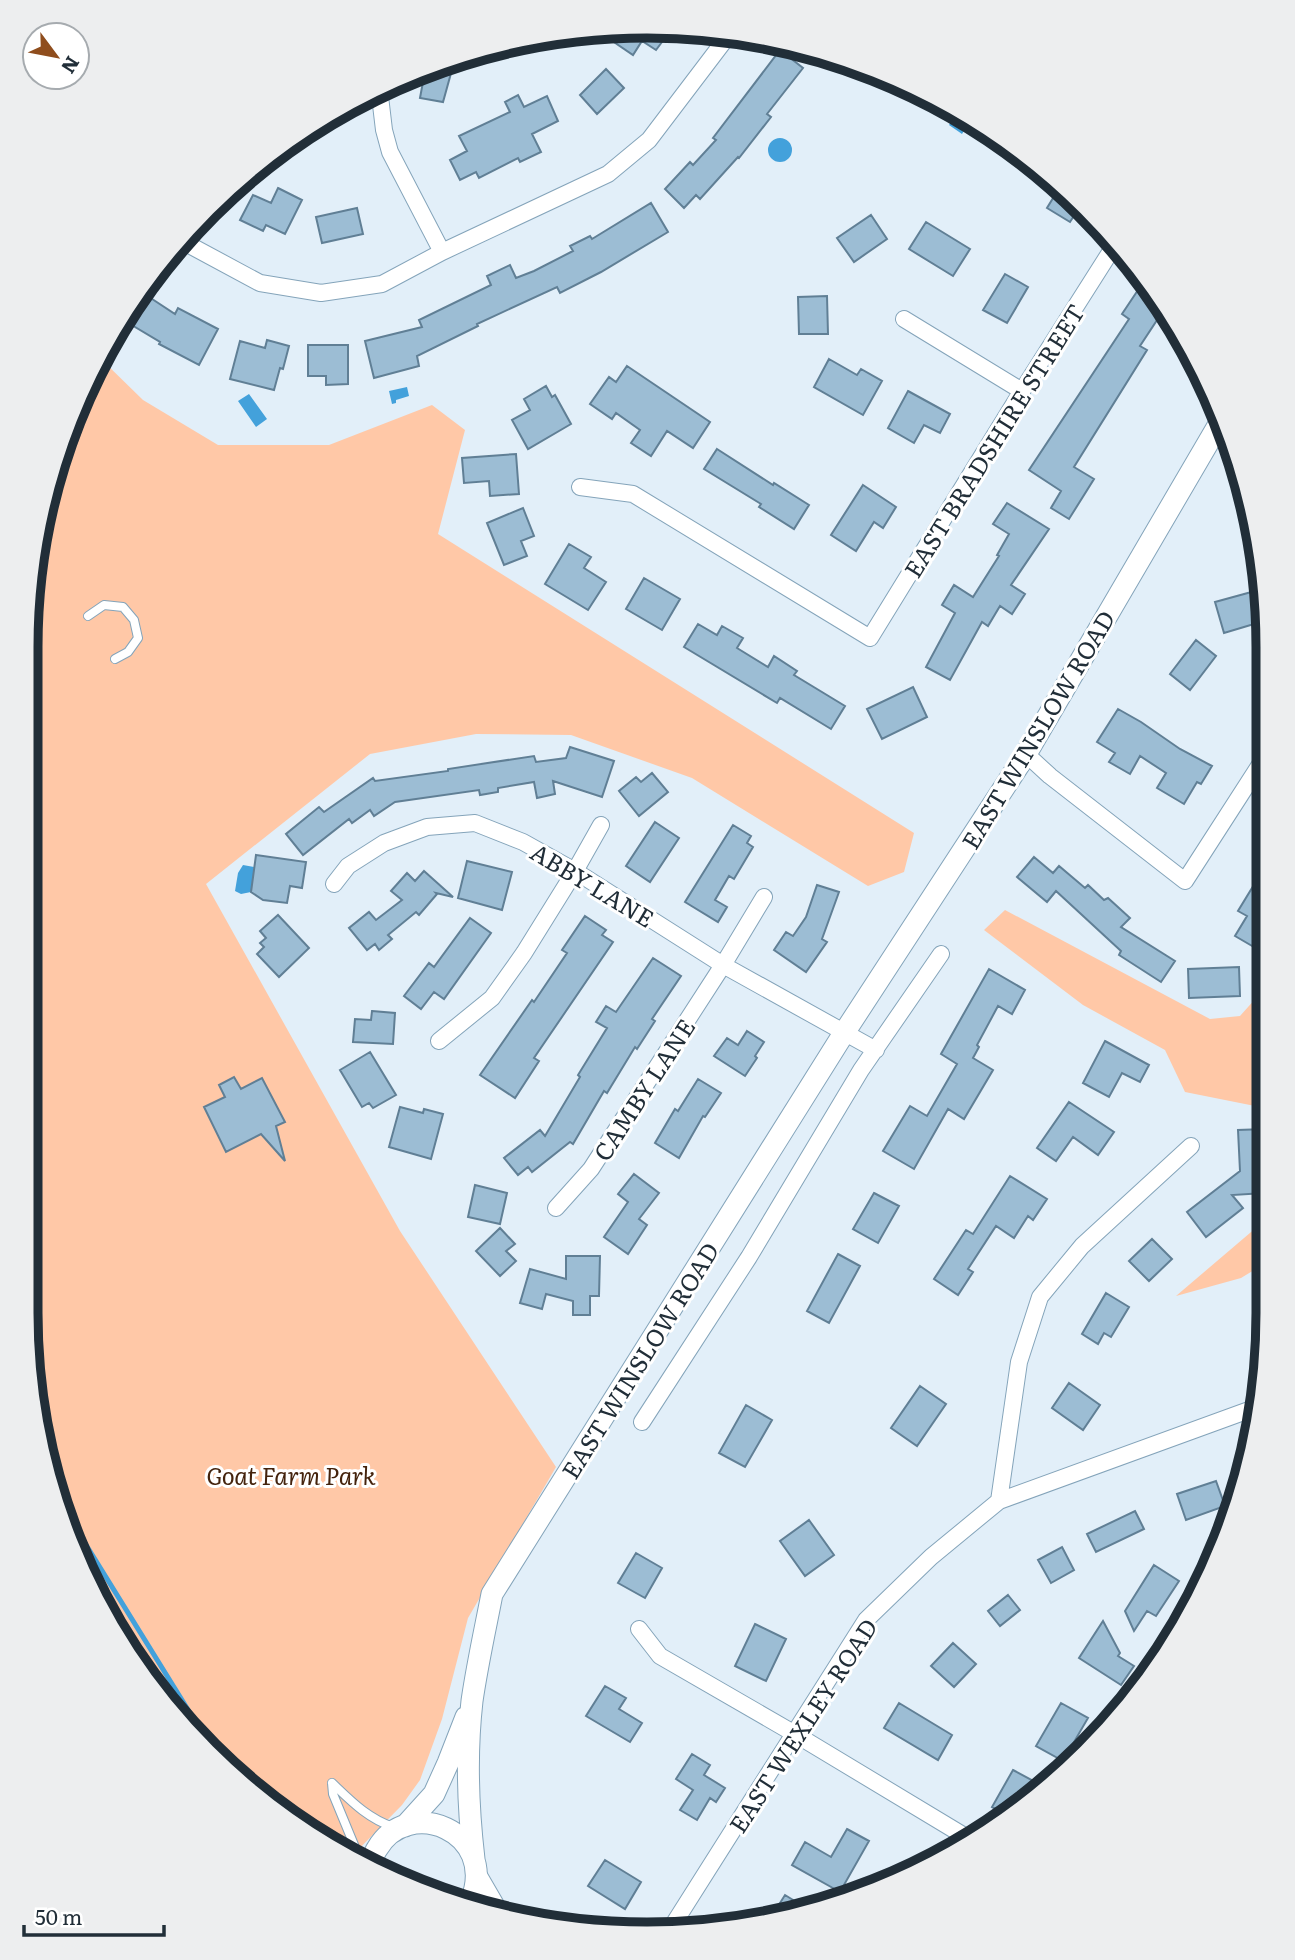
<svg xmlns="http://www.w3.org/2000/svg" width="1295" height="1960" font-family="Literata,serif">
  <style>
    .green { fill: #ffc8a7 }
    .water { fill: #43a1db }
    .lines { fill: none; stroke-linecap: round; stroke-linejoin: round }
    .stream { stroke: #43a1db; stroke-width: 5 }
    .building { fill: #9cbdd4; stroke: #607f95; stroke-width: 2 }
    .service-casing { stroke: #84a4ba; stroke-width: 10 }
    .minor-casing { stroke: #84a4ba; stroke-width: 18 }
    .tertiary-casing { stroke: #84a4ba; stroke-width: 21 }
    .secondary-casing { stroke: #84a4ba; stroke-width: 23 }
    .service { stroke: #fff; stroke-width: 8 }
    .minor { stroke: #fff; stroke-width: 16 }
    .tertiary { stroke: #fff; stroke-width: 19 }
    .secondary { stroke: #fff; stroke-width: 21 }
    .labels { text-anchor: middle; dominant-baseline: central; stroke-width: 6; stroke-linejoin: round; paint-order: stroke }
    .street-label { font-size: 24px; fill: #212e38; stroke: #fff }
    .park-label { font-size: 24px; font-style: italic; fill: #44230d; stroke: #fff }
    .rim { fill: none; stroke: #212e38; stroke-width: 9 }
  </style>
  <rect width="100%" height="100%" fill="#e2eff9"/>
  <path class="green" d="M100,358L143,400L218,445H329L432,405L465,430L438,534L914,833L904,872L868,886L692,778L571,735L476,734L370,754L206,884L400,1231L556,1467L468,1618L442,1719L420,1780L402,1805L354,1854L269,1805L131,1658L59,1512L26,1312L32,566L90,373Z
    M1005,910L1210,1019L1240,1016L1265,988V1108L1185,1092L1165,1050L1083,1005L984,930Z
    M1264,1221V1264L1241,1278L1176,1296Z"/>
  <path class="water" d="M959,110L971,119L962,134L949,125Z
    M768 150a12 12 0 1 1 24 0a12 12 0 1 1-24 0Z
    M407,387L409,396L396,400V403L392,404L389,391Z
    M249,394L267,419L256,427L238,401Z
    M243,865L254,867L251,892L241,894L235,891L238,873Z"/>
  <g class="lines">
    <path class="stream" d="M57,1498L203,1734"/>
  </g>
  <path class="building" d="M615,28L652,29L671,30L656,50L642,41L633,55L608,38Z
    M780,50L803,68L767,114L771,117L739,158L738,157L700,199L696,195L684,208L665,189L690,162L693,165L716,140L713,138Z
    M443,64L453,66L443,102L420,98L425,71Z
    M606,69L624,88L597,114L580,95Z
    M518,95L524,107L547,96L558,121L532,134L541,152L520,162L518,158L479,178L476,172L460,180L450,160L467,151L459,136L510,112L505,102Z
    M1061,185L1081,205L1070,222L1047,208Z
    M278,188L302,200L285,234L266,225L263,231L240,220L253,195L271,203Z
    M651,203L668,232L601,272L560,293L557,287L477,324L478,326L417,356L419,366L374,378L365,341L422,327L419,320L491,285L487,276L510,265L516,278L534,271L573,251L570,246L590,236L592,239Z
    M357,208L363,234L322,243L316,217Z
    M871,215L887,239L854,262L837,238Z
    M926,222L970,249L953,276L909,249Z
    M1005,274L1028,287L1007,323L983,310Z
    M1146,278L1165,308L1140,346L1147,350L1074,467L1094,479L1069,519L1051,508L1061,491L1029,470L1129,319L1122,314Z
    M143,293L175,314L178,308L218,329L199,365L159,344L160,342L125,321Z
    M827,296L828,334H799L798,297Z
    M267,340L289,346L283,369L280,368L274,390L230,379L240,341L265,348Z
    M308,345H348V384L326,385V376H308Z
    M829,359L857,375L861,369L882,381L863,415L814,387Z
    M627,366L710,422L693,448L667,431L651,456L631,443L640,430L616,413L612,419L590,404L609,377L616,382Z
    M546,386L552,397L555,395L571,424L528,449L512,420L530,410L524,399Z
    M908,391L950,414L940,433L924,425L914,443L888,428Z
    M717,449L773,485L774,483L809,505L794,529L759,507L761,504L704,469Z
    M516,454L519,494L490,496L489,481L464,483L462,458Z
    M863,485L896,507L883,528L874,522L856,551L831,535Z
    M1007,503L1049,529L1011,585L1025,594L1012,614L1000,606L988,626L982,622L950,680L926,667L955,613L942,605L954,585L973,597L999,556L997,555L1009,534L993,524Z
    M523,508L534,536L521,541L527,556L504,565L487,523Z
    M569,544L591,557L584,568L606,582L588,610L545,584Z
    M644,578L680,599L662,630L626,609Z
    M1255,591L1264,621L1224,633L1215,602Z
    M698,624L717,635L722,626L743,638L737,648L768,667L774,656L797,671L794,675L845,706L831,729L780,698L777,703L684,647Z
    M1196,640L1216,656L1190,690L1170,674Z
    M913,687L927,717L882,739L867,709Z
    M1118,709L1141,722L1180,749L1212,766L1201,784L1197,782L1184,804L1157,788L1166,773L1140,756L1130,774L1109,762L1115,753L1097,742Z
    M570,747L614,761L602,797L553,781L555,794L537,798L534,782L498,788V792L480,795L479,790L395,802L374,816L370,810L352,823L349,819L303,855L286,834L319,807L324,812L373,778L375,781L448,771V769L534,756L536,762L566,758Z
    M652,773L668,792L639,816L619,791L636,777L641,782Z
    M655,822L679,838L650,882L626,866Z
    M733,825L751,836L747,843L753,847L734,879L729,876L715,900L727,907L718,922L685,902Z
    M256,855L306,862L302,888L290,886L287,903L263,900L251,892Z
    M1034,857L1053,873L1059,866L1085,888L1088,885L1104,900L1108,898L1130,918L1121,927L1175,961L1161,982L1119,955L1121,951L1056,891L1047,902L1017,877Z
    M467,861L512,872L502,910L458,898Z
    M1266,865V954L1235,936L1247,916L1238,911Z
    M424,871L453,897L436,893L437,894L419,915L416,912L388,935L392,939L379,950L375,944L367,950L349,928L369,912L376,920L402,900L391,891L407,873L415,881Z
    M817,885L839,892L822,939L827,942L806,972L774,950L786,932L793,936L806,917Z
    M278,915L309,948L279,977L257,954L264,947L260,943L266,938L260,931Z
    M585,916L606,930L602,935L613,942L534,1058L539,1061L515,1098L480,1075L532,1000L534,1002L567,953L562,950Z
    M470,918L491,933L444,999L434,992L421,1009L404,996L429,963L434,967Z
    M653,958L681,976L652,1019L655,1021L637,1049L635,1047L607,1093L604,1091L573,1144L570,1142L532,1172L528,1167L518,1175L504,1158L540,1130L545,1136L580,1077L578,1075L607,1028L596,1022L606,1006L616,1012Z
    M1239,967L1240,996L1189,998L1188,969Z
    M989,969L1025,990L1012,1014L998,1006L977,1045L979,1047L973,1058L993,1070L964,1119L948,1109L914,1169L883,1151L910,1106L927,1116L957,1064L941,1054Z
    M372,1011L395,1013L393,1044L353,1042L355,1019L371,1020Z
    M747,1031L764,1042L755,1056L757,1058L745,1076L714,1056L727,1038L738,1045Z
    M1105,1041L1149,1065L1140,1082L1122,1073L1109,1097L1083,1083Z
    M370,1052L396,1095L373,1108L369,1103L362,1107L340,1070Z
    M234,1077L241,1089L262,1078L285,1122L276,1126L285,1161L261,1134L226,1152L204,1107L225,1097L219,1085Z
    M698,1079L721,1093L705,1117L703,1116L679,1158L655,1143L675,1109L678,1111Z
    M1069,1102L1114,1132L1098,1155L1073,1137L1056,1161L1037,1148Z
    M400,1107L423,1113L424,1109L443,1114L431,1159L389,1147Z
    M1265,1129L1264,1193L1232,1195L1243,1208L1206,1237L1187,1212L1240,1171L1238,1130Z
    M634,1174L659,1193L639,1219L647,1225L628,1254L604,1237L628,1202L618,1194Z
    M1010,1176L1047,1199L1033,1220L1028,1216L1014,1238L996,1226L968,1269L973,1272L958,1295L934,1279L966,1230L973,1234Z
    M475,1185L507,1193L500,1224L468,1217Z
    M874,1193L899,1206L878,1243L853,1229Z
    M500,1228L515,1244L506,1251L516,1261L500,1276L476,1251Z
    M1152,1239L1172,1259L1149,1281L1129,1261Z
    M838,1254L860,1266L829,1323L807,1311Z
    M566,1256H600L599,1296H590V1315H573V1301L546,1294L542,1309L520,1303L530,1269L566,1279Z
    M1106,1293L1129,1307L1111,1337L1104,1333L1098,1344L1082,1334Z
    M1069,1383L1100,1405L1083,1430L1052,1408Z
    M920,1386L946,1404L917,1446L891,1428Z
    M746,1405L772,1420L745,1467L719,1453Z
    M1216,1481L1225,1506L1186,1520L1177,1494Z
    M1135,1511L1144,1529L1096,1552L1087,1534Z
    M809,1520L834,1555L805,1576L780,1541Z
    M1062,1547L1074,1570L1051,1583L1038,1560Z
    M636,1553L662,1568L645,1598L618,1583Z
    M1154,1565L1179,1581L1156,1616L1147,1611L1134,1631L1125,1611Z
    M1008,1595L1020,1610L1000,1626L988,1611Z
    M1103,1621L1120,1653L1118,1656L1134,1666L1121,1685L1079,1658Z
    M755,1624L786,1639L766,1681L735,1666Z
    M953,1643L976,1664L954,1687L931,1666Z
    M605,1686L626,1698L619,1709L642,1723L630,1742L586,1716Z
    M899,1703L952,1735L938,1760L884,1728Z
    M1061,1703L1088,1718L1063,1761L1036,1746Z
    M692,1754L710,1765L704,1775L725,1788L716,1802L710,1798L697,1820L680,1810L693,1790L676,1779Z
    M1013,1770L1039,1784L1003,1813L992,1807Z
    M847,1829L869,1841L840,1892L792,1865L805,1842L831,1857Z
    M605,1860L641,1882L625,1909L588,1886Z
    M785,1895L806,1908L768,1922Z"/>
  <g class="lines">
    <g class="service-casing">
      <path id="service" d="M88,616L104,605L123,607L134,620L138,638L128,652L115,659
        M332,1783C351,1801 367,1818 393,1827
        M332,1783L333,1794L359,1857"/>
    </g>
    <g class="minor-casing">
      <path id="minor" d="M379,88L384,130L390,152L442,252
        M180,238L193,247L260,283L321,293L382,284L442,252L608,174L649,140L731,32
        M904,319L1022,391
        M580,487L633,494L870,638L1022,391L1116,243
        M1026,754L1050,776L1185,881L1263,760L1267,740
        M334,884L348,866L384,843L427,827L475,823L523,842L575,871L723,965L876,1050
        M439,1041L492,998L524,953L575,871L601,825
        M556,1208L591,1169L723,965L764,897
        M642,1422L749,1257L861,1070L941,954
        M999,1501L1019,1362L1040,1297L1082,1246L1191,1146
        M639,1629L660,1656L795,1734L971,1840
        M671,1928L866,1620L931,1557L999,1501L1260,1406"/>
    </g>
    <g class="tertiary-casing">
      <path id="tertiary" d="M477,1875L495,1906"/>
    </g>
    <g class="secondary-casing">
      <path id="secondary" d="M405,1826L434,1794L448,1763L466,1717
        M474,1859C468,1808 466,1754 472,1701C477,1666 485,1630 492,1594L844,1033L1026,754L1222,419
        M371,1864C373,1859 374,1853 377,1849C408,1795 499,1831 471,1901"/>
    </g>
    <use href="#service" class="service"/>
    <use href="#minor" class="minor"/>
    <use href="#tertiary" class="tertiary"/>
    <use href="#secondary" class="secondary"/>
  </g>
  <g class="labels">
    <g class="street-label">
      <text transform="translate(993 440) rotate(-58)">EAST BRADSHIRE STREET</text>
      <text transform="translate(1037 729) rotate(-59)">EAST WINSLOW ROAD</text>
      <text transform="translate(593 884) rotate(31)">ABBY LANE</text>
      <text transform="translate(643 1089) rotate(-57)">CAMBY LANE</text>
      <text transform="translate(639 1360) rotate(-58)">EAST WINSLOW ROAD</text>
      <text transform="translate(802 1725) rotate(-57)">EAST WEXLEY ROAD</text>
    </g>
    <g class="park-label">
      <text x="291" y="1474">Goat Farm Park</text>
    </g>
  </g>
  <path d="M0 0H1295V1960H0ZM647 38H647A609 609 0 0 1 1256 647V1313A609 609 0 0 1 647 1922H647A609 609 0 0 1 38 1313V647A609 609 0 0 1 647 38Z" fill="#edeeef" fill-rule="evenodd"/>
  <path class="rim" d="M647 38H647A609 609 0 0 1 1256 647V1313A609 609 0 0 1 647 1922H647A609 609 0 0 1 38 1313V647A609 609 0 0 1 647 38Z"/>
  <g transform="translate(56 56) rotate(122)"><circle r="33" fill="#ffffff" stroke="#a6abaf" stroke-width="2"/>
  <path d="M0-5L12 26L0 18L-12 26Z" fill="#8f4d1d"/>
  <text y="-10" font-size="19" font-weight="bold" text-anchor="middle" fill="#212e38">N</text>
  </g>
  <path d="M24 1925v10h140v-10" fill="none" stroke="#212e38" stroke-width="3.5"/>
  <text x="35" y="1925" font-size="21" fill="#212e38" stroke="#ffffff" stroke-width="5" paint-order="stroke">50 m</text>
</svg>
